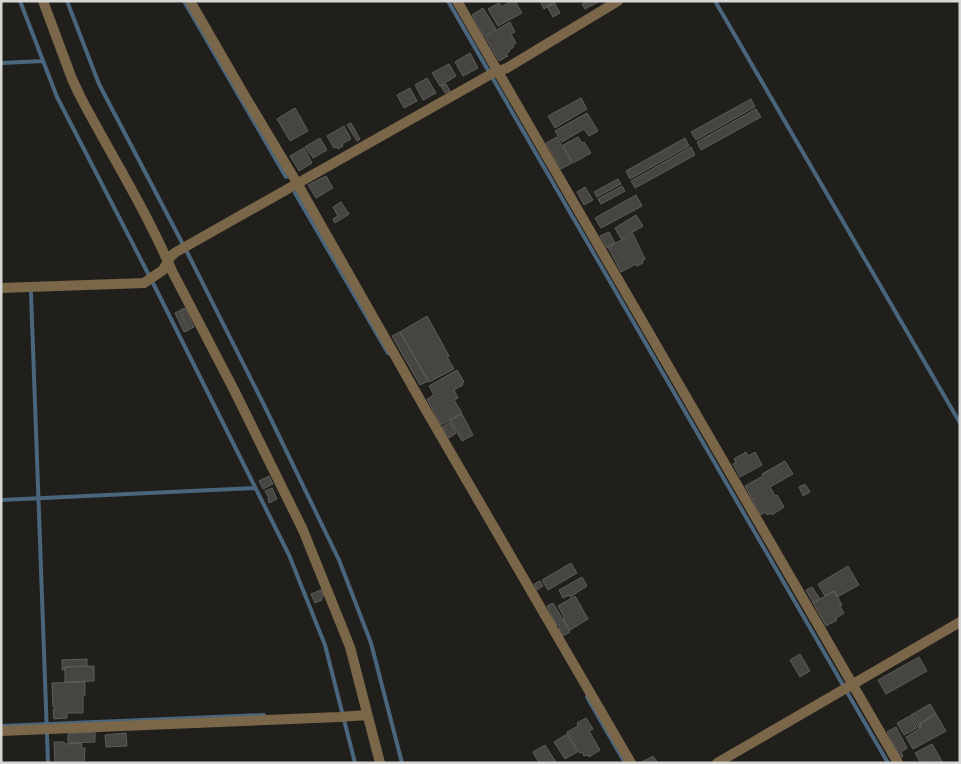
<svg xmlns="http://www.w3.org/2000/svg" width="961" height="764" font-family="Figtree,sans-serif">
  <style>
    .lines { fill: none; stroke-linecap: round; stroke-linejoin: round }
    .stream { stroke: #49667d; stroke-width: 4 }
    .building { fill: #474542; stroke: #5f5d59 }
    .street { stroke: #7a6749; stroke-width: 10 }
  </style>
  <rect width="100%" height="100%" fill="#211f1c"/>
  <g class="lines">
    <path class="stream" d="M20,1L57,97L154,285L289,555L325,645L355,763
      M67,1L99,84L188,254L265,407L339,560L371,643L402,763
      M184,1L286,177
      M448,1L888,763
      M715,1L960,423
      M1,63L43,61
      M295,193L388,353
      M31,293L48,763
      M1,500L255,488
      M587,697L625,763
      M1,726L264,715"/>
  </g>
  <path class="building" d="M512,1H515L522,13L498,26L488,9L499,3L501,7Z
    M540,1H555L556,2L544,9Z
    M587,1H598V2L585,9L582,4Z
    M554,2L560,13L553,17L547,6Z
    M483,8L496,29L484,36L472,15Z
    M510,22L515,32L511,34L516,43L513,45L514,47L509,50L510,51L506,54L508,56L499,61L485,37Z
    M470,53L478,68L463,76L455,62Z
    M449,64L456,76L440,86L432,73Z
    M427,78L436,93L423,100L415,85Z
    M446,84L450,91L445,93L441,86Z
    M410,88L417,101L404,108L397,95Z
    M581,98L587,109L555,128L548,116Z
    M751,99L755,107L696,140L691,132Z
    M295,108L308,131L290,141L277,119Z
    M756,109L761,117L701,150L697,142Z
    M587,113L598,131L589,136L584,129L562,142L555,131Z
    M351,123L360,139L357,141L347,125Z
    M344,126L351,139L342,144L343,146L338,149L336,147L334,148L327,136Z
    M557,137L572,163L561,169L546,143Z
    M578,137L582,143L584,142L591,153L573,163L563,145Z
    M320,138L327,150L313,158L305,147Z
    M685,138L689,146L630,179L626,171Z
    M691,147L695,155L635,188L631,181Z
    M304,148L312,163L299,171L290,156Z
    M326,176L333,188L316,198L308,185Z
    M618,179L621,184L597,197L594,192Z
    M622,186L625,191L601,204L598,199Z
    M585,187L593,200L584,205L577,192Z
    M636,195L642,206L601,228L595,218Z
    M341,202L349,214L335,223L333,219L338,216L333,207Z
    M636,215L643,226L621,239L615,228Z
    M609,232L615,243L607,248L600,236Z
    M633,234L645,259L642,261L643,263L637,266L636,264L621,272L608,247Z
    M185,308L194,327L190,329L180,310Z
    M179,311L189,330L184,332L175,313Z
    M427,316L449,356L447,357L454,369L429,382L400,332Z
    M400,332L428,381L420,385L392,336Z
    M457,370L464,382L462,383L463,385L454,390L458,398L454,400L462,413L441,425L427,399L434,395L429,386Z
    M462,414L473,435L462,441L450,420Z
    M450,422L456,433L449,438L442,427Z
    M746,452L748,456L755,452L762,465L740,477L733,464L736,463L734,459Z
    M785,461L793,474L770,487L775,496L777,495L784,507L772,515L771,513L767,515L765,512L761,515L745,486L763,476L762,474Z
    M269,476L273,484L263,489L259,481Z
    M805,484L810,492L803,496L799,487Z
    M272,488L277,499L269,503L268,499L269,498L265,491Z
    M571,563L577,573L548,590L542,580Z
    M848,566L859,585L837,597L834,591L825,596L818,584Z
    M582,577L587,586L570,597L569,595L563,598L559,590Z
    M540,581L543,586L537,590L534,584Z
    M812,587L820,599L813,603L806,590Z
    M321,590L324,596L321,598L322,600L315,603L311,594Z
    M834,591L842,605L840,606L844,613L836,618L837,620L826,626L813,603Z
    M575,596L588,619L570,630L563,618L564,617L558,606Z
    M553,603L570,632L563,636L559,629L560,628L559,625H557L547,606Z
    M800,654L810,671L800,677L790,660Z
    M919,657L927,671L886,694L878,680Z
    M87,659V666L65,667V670H62V660Z
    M94,666V681L65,682V667Z
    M85,682V695L83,696V713H67V718L54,719L53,710L55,709V707H53L52,683Z
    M930,704L936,714L919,724L921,727L919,728L911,715Z
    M936,714L946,731L913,749L906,737L922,727L920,724Z
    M910,716L917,728L904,735L897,723Z
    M586,718L593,729L589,731L600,750L589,757L587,755L584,756L582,752L579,753L567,732L578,726L577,723Z
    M896,727L907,748L901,752L903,756L901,758L887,732Z
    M95,732V742L68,743V734Z
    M126,733L127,746L106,747L105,735Z
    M567,734L577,752L565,759L554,742Z
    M54,742H64L65,744L81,743L82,748H85L84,763H55Z
    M932,744L943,763H921L915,753Z
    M545,745L556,762L554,763H539L533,752Z
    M653,756L658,763H640Z"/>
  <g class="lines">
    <path class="street" d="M43,1L72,79L80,96C111,155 146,210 172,271L234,390L303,530L350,647L380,763
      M190,1L246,98L297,183L427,412L631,763
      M457,1L898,763
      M1,288L144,283L163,270L171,256L176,252L493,73L507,68L618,1
      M1,731L339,717L367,715
      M717,763L960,622"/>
  </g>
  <rect width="961" height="764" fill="none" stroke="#d8d7d5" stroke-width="5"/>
</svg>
